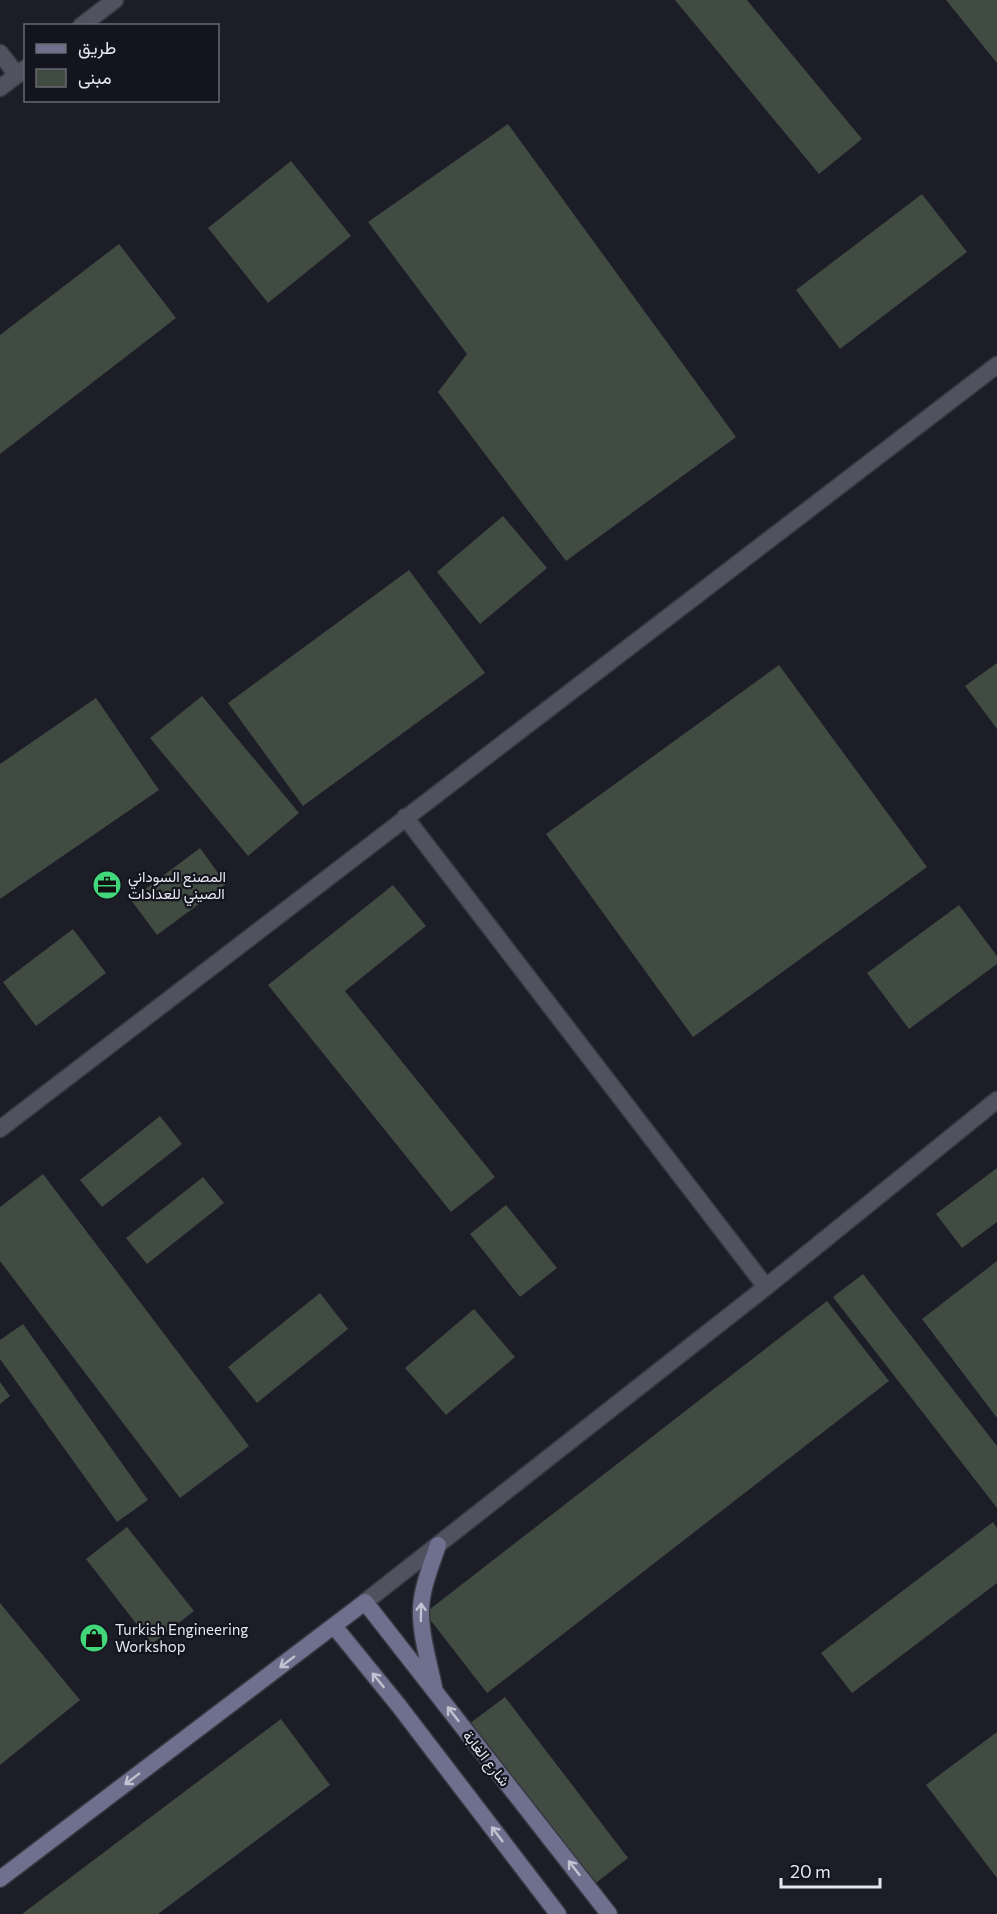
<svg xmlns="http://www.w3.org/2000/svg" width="997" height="1914" font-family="Commissioner,Vazirmatn,sans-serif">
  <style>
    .building { fill: #404b42 }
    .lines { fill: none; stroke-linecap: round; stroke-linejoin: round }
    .minor-casing { stroke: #383842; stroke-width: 19 }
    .tertiary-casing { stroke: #383842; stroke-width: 19 }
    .secondary-casing { stroke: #383842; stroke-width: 19 }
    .minor { stroke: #515260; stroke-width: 16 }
    .tertiary { stroke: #515260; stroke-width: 16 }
    .secondary { stroke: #6f708e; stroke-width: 16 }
    .oneway { stroke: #c2c3d1 }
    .labels { text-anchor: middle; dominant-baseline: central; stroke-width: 4.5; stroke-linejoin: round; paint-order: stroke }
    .poi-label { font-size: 15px; fill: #e6e6ee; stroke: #14141f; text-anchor: start }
    .street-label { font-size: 15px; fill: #e6e6ee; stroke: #14141f }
  </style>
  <rect width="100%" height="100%" fill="#1d1d28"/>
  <path class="building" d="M675,0H747L862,139L819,174Z
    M946,0H997V63Z
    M508,124L736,437L566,561L438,392L467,354L368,222Z
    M291,161L351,236L268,303L208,228Z
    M922,194L967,252L840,349L796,290Z
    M119,244L176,318L0,454V335Z
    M503,516L547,568L480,624L437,572Z
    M409,570L485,673L303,806L228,703Z
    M997,663V729L965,686Z
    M779,665L927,867L693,1037L546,834Z
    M202,696L299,813L248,856L150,738Z
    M96,698L159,790L0,899V764Z
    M200,848L226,884L157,935L131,900Z
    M393,885L426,926L345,991L495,1177L451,1212L268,985Z
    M959,905L997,956V964L909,1029L867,973Z
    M73,929L106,973L36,1026L3,982Z
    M160,1116L182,1144L102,1207L80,1180Z
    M997,1168V1222L962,1248L936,1214Z
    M43,1174L249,1446L180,1498L0,1261V1207Z
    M203,1177L224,1203L147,1264L126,1238Z
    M506,1205L557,1268L520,1297L470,1234Z
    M997,1261V1418L922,1319Z
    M863,1274L997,1446V1508L833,1297Z
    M320,1293L348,1329L257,1403L228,1367Z
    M827,1301L889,1381L487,1693L425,1613Z
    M474,1309L515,1357L446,1415L405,1368Z
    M23,1324L148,1500L117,1522L0,1359V1340Z
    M0,1382L10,1396L0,1404Z
    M993,1522L997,1528V1583L852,1693L821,1653Z
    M127,1527L194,1611L152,1644L86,1559Z
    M0,1603L80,1700L0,1765Z
    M505,1697L628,1858L592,1886L469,1724Z
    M281,1719L330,1785L158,1914H22Z
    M997,1732V1878L926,1785Z"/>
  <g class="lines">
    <g class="minor-casing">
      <path id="minor" d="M0,53L17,75
        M405,817L766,1287
        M0,1129L997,365"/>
    </g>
    <g class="tertiary-casing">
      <path id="tertiary" d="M81,26L115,0
        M0,88L26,68
        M365,1602L766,1287L997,1100"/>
    </g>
    <g class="secondary-casing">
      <path id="secondary" d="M334,1626L399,1706L558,1914
        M434,1687C429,1662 420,1634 421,1608C422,1587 431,1566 438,1545
        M0,1879L365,1602L609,1914"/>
    </g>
    <use href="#minor" class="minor"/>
    <use href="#tertiary" class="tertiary"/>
    <use href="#secondary" class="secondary"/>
  </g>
  <defs><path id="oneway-shaft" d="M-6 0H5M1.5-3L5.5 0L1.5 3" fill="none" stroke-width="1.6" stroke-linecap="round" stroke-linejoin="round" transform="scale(1.5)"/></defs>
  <g class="oneway">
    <use href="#oneway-shaft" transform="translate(421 1612) rotate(-89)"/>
    <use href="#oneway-shaft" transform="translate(287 1662) rotate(143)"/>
    <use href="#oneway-shaft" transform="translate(378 1680) rotate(-129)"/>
    <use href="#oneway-shaft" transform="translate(453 1714) rotate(-128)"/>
    <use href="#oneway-shaft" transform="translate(132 1779) rotate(143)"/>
    <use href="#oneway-shaft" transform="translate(497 1834) rotate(-127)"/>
    <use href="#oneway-shaft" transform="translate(574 1868) rotate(-128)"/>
  </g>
  <defs>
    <g id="office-disc" transform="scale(1.5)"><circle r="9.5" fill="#42d77b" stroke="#14141f"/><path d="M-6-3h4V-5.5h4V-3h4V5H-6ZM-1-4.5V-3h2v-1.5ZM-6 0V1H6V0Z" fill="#111"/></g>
    <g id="shop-disc" transform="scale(1.5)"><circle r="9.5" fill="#42d77b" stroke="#14141f"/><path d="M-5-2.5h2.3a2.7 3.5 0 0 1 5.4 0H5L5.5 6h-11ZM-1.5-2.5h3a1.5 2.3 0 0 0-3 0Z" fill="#111"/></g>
  </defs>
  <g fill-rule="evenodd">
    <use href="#office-disc" x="107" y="885"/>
    <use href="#shop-disc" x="94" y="1638"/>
  </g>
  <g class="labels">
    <g class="poi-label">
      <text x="128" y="876">المصنع السوداني<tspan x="128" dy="17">الصيني للعدادات</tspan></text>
      <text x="115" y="1629">Turkish Engineering<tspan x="115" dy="17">Workshop</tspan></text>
    </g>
    <g class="street-label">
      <text transform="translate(487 1758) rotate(52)">شارع الغابة</text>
    </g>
  </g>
  <rect x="24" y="24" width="195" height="78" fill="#14141f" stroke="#686872" stroke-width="1.5"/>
  <rect x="36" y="44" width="30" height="9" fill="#6f708e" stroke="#686872" stroke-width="1.5"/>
  <text x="78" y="54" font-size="18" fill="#e6e6ee">طريق</text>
  <rect x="36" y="69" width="30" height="18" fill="#404b42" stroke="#686872" stroke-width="1.5"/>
  <text x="78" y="84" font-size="18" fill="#e6e6ee">مبنى</text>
  <path d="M781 1878v9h99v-9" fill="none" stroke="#e6e6ee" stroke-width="3"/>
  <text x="790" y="1878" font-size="18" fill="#e6e6ee" stroke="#14141f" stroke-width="4.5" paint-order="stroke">20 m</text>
</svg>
